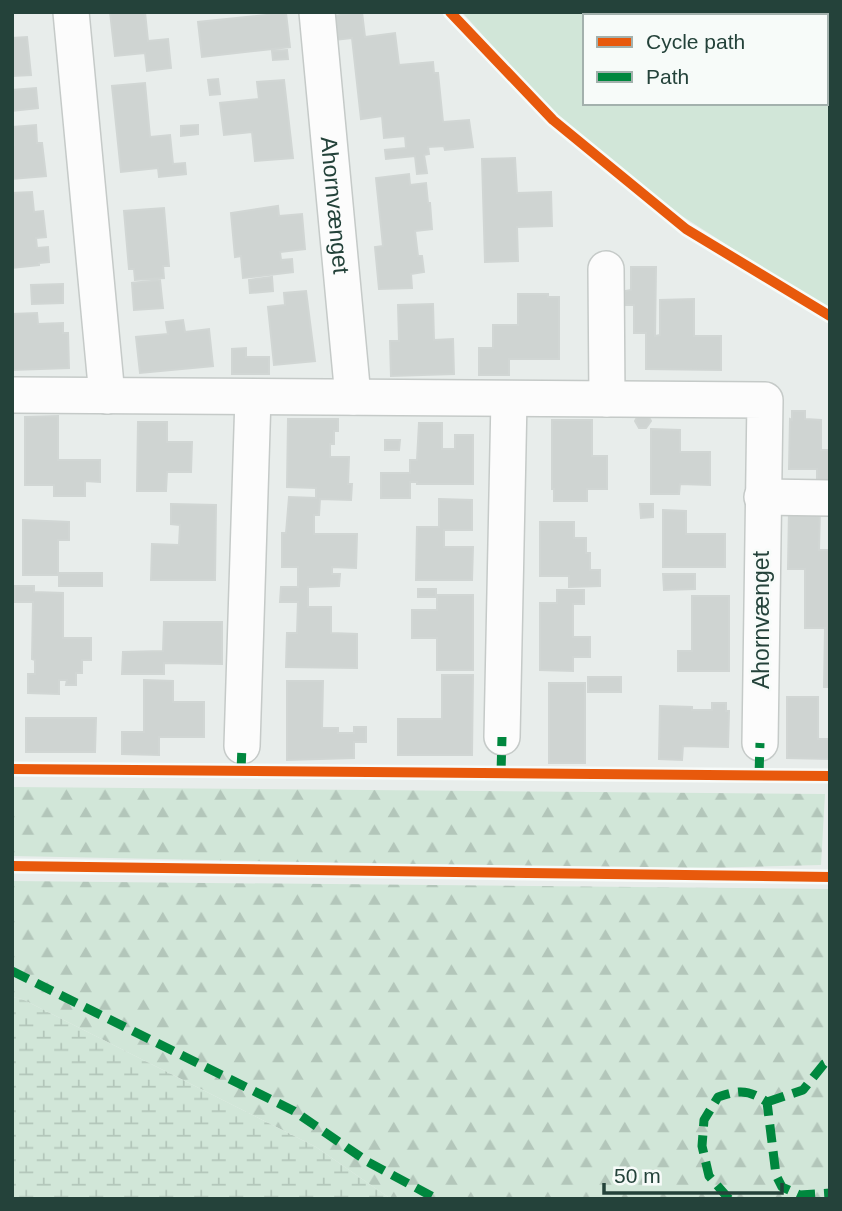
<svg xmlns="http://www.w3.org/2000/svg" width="842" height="1211" font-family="Arial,sans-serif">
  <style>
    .green { fill: #d1e6d8 }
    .forest { fill: url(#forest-firs) }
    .wetland { fill: url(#wetland-marsh) }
    .building { fill: #cfd4d2; stroke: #d1d6d4; stroke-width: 2 }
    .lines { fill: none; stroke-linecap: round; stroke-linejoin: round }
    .minor-casing { stroke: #c5cac8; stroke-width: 38 }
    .minor { stroke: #fcfcfc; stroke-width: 35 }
    .quiet { stroke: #00873e; stroke-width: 9; stroke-dasharray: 18 9; stroke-linecap: butt }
    .cycleway-casing { stroke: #f7fbf9; stroke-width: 15 }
    .cycleway { stroke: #e8590c; stroke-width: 10 }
    .labels { text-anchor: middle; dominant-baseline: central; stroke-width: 5; stroke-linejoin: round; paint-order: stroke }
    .street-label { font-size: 23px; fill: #24423a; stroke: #f7fbf9 }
  </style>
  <defs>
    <pattern id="forest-firs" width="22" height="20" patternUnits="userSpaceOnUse" patternTransform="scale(1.75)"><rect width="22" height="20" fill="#d1e6d8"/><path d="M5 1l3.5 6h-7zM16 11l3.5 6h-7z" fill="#b3c6ba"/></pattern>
    <pattern id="wetland-marsh" width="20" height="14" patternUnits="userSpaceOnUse" patternTransform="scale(1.75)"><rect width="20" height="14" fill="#d1e6d8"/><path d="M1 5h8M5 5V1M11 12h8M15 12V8" fill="none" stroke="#b3c6ba"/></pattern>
  </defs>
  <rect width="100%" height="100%" fill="#e8edeb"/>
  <path class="green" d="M462,12H797L802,16H585V103H826V36L830,39V311L682,216L557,118Z"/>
  <path class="forest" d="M12,787L825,794L821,865L656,869L12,856Z
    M12,881L830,889V1199H391L316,1147L22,999L12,997Z"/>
  <path class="wetland" d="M12,997L22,999L316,1147L391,1199H12Z"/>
  <path class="building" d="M110,12H145L148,41L168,39L171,68L147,71L145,53L115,56Z
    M362,12L365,37L395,33L399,65L433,62L434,73H438L443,122L469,120L473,147L445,150L444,146L428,147L429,154L424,155L427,173L417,174L415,156L386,159L385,150L406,148L405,136L384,138L382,116L361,119L352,38L335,40L333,16Z
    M286,13L290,47L202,57L198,22Z
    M27,37L31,75L12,76V38Z
    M287,50L288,59L273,60L272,51Z
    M218,79L220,94L210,95L208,80Z
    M284,80L293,158L255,161L252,132L224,135L220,103L259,99L257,82Z
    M145,83L150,137L170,135L173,164L185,163L186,174L159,177L158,168L121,172L112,86Z
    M36,88L38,108L12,111V90Z
    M36,125L37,143H42L46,176L12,179V145H14L13,127Z
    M198,125V134L181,136V126Z
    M515,158L517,193L551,192L552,226L517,227L518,261L485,262L482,159Z
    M409,174L410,185L426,183L428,203H430L432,229L415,231L418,256H422L424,272L411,274L412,288L379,289L375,247L383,246L376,178Z
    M32,192L34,212L43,211L46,237L36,238L37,248L48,247L49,262L39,263V265L12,268V193Z
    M278,206L279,216L302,214L305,249L280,252L281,260L292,259L293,272L243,278L241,256L235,257L231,213Z
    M164,208L169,266H163L164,278L135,280L134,269H129L124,211Z
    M631,267H656L655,336L660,335V300L694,299V336H721V370L646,369V333H634V305H625V291L631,290Z
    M272,277L273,291L250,293L249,280Z
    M160,280L163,308L134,310L132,283Z
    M63,284V303L32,304L31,285Z
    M306,291L315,361L274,365L268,307L285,305L284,293Z
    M518,294H548V297H559V359H509V375H479V348H493V325H518Z
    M433,304L434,340L453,339L454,374L391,376L390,341H399L398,305Z
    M37,313L38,324L63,323V333H68L69,368L12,370V314Z
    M183,320L185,332L209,329L213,366L140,373L136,337L168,334L166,322Z
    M246,348V357H269V374H232V349Z
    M792,411H805V419L821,420V450H830V484H817V469H789L790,419L792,420Z
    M639,414H647L651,421L646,428H639L635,421Z
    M58,416V460H100V482L85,481V496H54V485H25V417Z
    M288,419H338V431H334V444H330V457H349L348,484H352L351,500L320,499L319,515H314V534H357L356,568L332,567V574H340L339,586L308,587V607H331V633L357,634V668L286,667L287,633H297L298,602H280L281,587H298V567H282V533H286L289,497L316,498V488L287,487Z
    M552,420H592V456H607V489H587V501H554V489H552Z
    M138,422H167V442H192L191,472H167L166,491H137Z
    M419,423H442V449H455V435H473V484H417V482H410V498H381V473H410V460H417Z
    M651,429L680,430V452H710V485L680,484L679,494H651Z
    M385,440H400L399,450H385Z
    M439,499L472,500V530H444V547H473L472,580H416L417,527H439Z
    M171,504L216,505L215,580H151L152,544L179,545L180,525L171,524Z
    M640,504H653V517L641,518Z
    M789,509H820L819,550H830V687H824L825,628H805V569H788Z
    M663,510L686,511V534H725V567H663Z
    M23,520L69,522V540H58V573H102V586H59V575H23Z
    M540,522H574V538H586V553H590V570H600V586L569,587V576H540Z
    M663,574H695V589L664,590Z
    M15,586H34V592L63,593V638H91V660H82V673H76V685H66L67,680H59V694L28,693V674H35V660L32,659L33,602H15Z
    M418,589H436V597H418Z
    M557,590H584V604H573V637H590V657H573V671L540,670V603H557Z
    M437,595H473V670H437V638H412V610H437Z
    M692,596H729V671H678V651H692Z
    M164,622H222V664L164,663V674H122L123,652L163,651Z
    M442,675H473L472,755H398V719H442Z
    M588,677H621V692H588Z
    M144,680L173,681V702H204V737H159V755L122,754V732H144Z
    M287,681H323L322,728H338V733H354V727H366V742H354V758L287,760Z
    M549,683H585V763H549Z
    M787,697H818V739H830V759L787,758Z
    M712,703H726V711H729L728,747L683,746L682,760L659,759L660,706L692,707V710H712Z
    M26,718H96L95,752H26Z"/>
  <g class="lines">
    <g class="minor-casing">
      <g id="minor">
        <path d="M71,12L107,396"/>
        <path id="s1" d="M317,12L353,397"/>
        <path d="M606,269L607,399"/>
        <path d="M12,395L765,400L760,743"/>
        <path d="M762,497L830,498"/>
        <path d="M502,737L509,399"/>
        <path d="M242,746L253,397"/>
      </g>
    </g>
    <use href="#minor" class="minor"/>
    <path class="quiet" d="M241,771L242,746
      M501,773L502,737
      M759,775L760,743
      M12,971L294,1111L368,1162L437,1199
      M767,1102L803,1090L824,1064L830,1061
      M729,1199L709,1176L702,1146L704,1120L718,1097C741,1090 747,1089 767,1102L776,1175L782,1187L800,1195L830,1193"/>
    <g class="cycleway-casing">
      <path id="cycleway" d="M450,12L553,120L686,229L830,316
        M12,769L830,776
        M12,866L830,877"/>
    </g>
    <use href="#cycleway" class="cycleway"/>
  </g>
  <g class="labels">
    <g class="street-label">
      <text stroke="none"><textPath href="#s1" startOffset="194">Ahornvænget</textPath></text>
      <text transform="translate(761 620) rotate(-90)">Ahornvænget</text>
    </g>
  </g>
  <rect width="842" height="1211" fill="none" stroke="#24423a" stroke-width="28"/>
  <rect x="583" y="14" width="245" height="91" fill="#f7fbf9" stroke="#a3b1ad" stroke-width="2"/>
  <rect x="597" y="37" width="35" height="10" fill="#e8590c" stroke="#a3b1ad" stroke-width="2"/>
  <text x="646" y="49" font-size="21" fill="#24423a">Cycle path</text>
  <rect x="597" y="72" width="35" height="10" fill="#00873e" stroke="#a3b1ad" stroke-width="2"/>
  <text x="646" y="84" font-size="21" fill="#24423a">Path</text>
  <path d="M604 1183v10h178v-10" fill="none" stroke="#24423a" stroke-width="3.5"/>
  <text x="614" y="1183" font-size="21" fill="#24423a" stroke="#f7fbf9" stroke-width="5" paint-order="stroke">50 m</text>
</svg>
